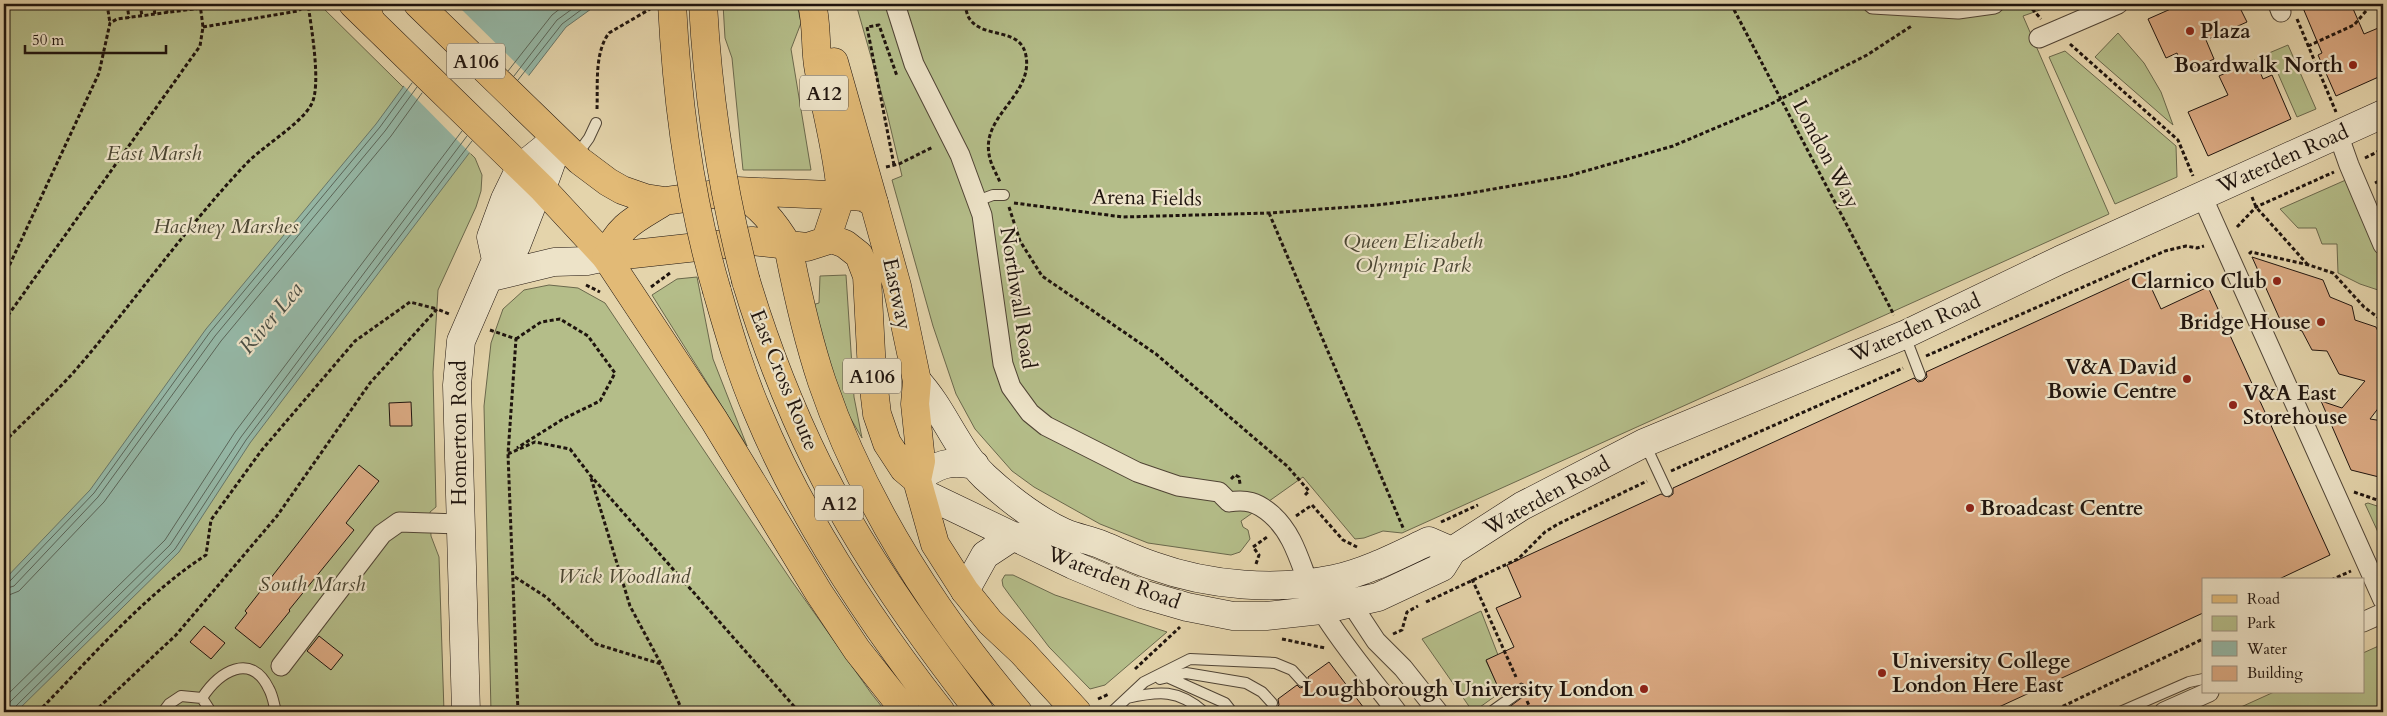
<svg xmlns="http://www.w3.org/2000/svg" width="2387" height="716" font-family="Cardo,serif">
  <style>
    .green { fill: #b4bd89; stroke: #6a684c }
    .water { fill: #95b8a7; stroke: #66766a }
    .pier { fill: #e4d4ab }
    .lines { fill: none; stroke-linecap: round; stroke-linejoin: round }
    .shore { stroke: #5a665a; stroke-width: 1 }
    .building { fill: #daa982; stroke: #1f140e }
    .lane-casing { stroke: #504435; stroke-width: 12 }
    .street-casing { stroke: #504435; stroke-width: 21 }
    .secondary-casing { stroke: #1f140e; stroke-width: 29 }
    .primary-casing { stroke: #1f140e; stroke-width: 29 }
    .highway-casing { stroke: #1f140e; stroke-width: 29 }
    .path { stroke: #1f140e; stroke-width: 3; stroke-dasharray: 4 2.5; stroke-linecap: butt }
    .lane { stroke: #ede3c8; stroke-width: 10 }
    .street { stroke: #ede3c8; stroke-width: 19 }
    .secondary { stroke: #ede3c8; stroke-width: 28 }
    .primary { stroke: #e2ba76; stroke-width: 28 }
    .highway { stroke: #e2ba76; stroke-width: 28 }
    .highway-bridge-casing { stroke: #1f140e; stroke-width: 29; stroke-linecap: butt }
    .highway-bridge { stroke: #e2ba76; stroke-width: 28 }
    .poi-dot { fill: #8f2418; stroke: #ede3c8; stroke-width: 2 }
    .labels { text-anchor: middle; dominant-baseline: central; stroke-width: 4.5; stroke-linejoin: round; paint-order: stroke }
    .shield { fill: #ede3c8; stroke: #5d5246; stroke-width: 1 }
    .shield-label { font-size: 20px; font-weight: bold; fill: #1f140e }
    .poi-label { font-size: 21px; font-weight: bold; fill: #1f140e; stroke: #ede3c8; text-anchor: end }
    .park-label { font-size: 21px; font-style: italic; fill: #4c4733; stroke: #ede3c8 }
    .street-label { font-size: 21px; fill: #1f140e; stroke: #ede3c8 }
    .water-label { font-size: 22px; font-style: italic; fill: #484d44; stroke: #ede3c8 }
  </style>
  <rect width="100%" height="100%" fill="#e4d4ab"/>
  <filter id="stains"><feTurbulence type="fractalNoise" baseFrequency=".004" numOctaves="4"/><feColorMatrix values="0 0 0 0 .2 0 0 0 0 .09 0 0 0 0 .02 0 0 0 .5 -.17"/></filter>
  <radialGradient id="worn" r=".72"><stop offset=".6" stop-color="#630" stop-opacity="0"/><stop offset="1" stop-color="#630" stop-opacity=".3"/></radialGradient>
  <path class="green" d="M4,4H319L475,158L482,175L481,191L476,207L438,290L433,372L436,507L430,512L431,536L439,557L444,712H4Z
    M723,4H797L801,23L791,49L811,170H743L732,58L725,38Z
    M856,4H2057L2023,16L2109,214L1402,533L1383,531L1364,538L1355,539L1303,477L1241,521L1243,527L1248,530L1250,539L1240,552L1231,555L1148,543L1100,524L1034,487L1012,471L975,429L956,394L933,326L892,180L902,176L887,113Z
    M2118,33L2144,63L2161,92L2173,125L2095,57Z
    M2288,45L2316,109L2297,117L2269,53Z
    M2065,51L2176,146L2177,177L2115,204L2049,57Z
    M2348,179L2383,259V303L2378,290L2360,284L2338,273L2337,244H2322L2316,228H2298L2280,209Z
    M846,275L854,397L862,438L837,395L812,305L819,303L820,276Z
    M697,277L713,359L747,446L652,295L677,279Z
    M549,285L578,288L605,303L791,580L871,693L886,712H491L484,406L491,343L503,309L524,290Z
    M2368,503L2383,508V543L2366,506L2365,504Z
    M1005,575H1013L1055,595L1167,632L1105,685L1090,689L1049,647L1011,597L1003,586L1002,580Z
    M1481,611L1498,655L1486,661L1501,692L1473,712L1422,639Z
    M2383,644V712H2230L2274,692H2363V653Z"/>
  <path class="water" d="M464,4H598L566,27L470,152L250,443L179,552L16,712H4V580L90,490L206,329L376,124Z"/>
  <path class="pier" d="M459,7L530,77L471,154L402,84Z"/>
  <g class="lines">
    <path class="shore" d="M508,71L552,15L566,4
      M514,76L557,20L579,4
      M518,80L562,24L589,4
      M4,583L10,581L94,493L210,332L380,127L412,83
      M4,589L14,586L98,497L215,336L385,131L417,87
      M4,597L19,591L104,502L221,341L391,136L422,93
      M4,698L165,540L235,432L462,131
      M7,712L10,702L170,545L241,437L467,136
      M13,712L15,707L175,549L246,440L472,141"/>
  </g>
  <path class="building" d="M2182,4H2238L2247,22L2206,40L2214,59L2185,72L2177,53L2166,58L2148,19Z
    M2313,4H2351L2364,34L2383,26V75L2336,96L2318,55L2322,53L2303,8Z
    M2255,60L2263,79L2272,75L2291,119L2208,156L2188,112L2228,95L2219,76Z
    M2252,257L2323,280L2330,297L2352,306L2355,320L2376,327L2383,343V402L2370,419L2383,421V478L2351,470L2321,401L2342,408L2365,381L2339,374L2327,351L2312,350L2302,331L2282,324Z
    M2144,272L2161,309L2208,287L2330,555L2277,580H2203V613L1988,712H1510L1508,708L1528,693V686L1521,683L1502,696L1486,660L1514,647L1496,608L1521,597L1507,565L1661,494L1669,497L1673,494V488L1914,378L1918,382L1923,381L1927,377L1926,372Z
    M411,402L412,426H390L389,403Z
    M359,465L379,481L346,523L354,530L289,610L290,611L260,648L235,628L247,613L245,611Z
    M204,626L225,643L211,659L190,642Z
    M319,636L343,655L331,670L307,651Z
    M1329,662L1367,712H1260L1267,707L1270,710L1276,708L1279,705L1278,699L1297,685L1300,688L1306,686L1309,683L1308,677Z"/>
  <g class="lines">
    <g class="lane-casing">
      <path id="lane" d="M576,156L589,138L596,123
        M977,201L993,195H1004
        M1905,336L1920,375
        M1645,444L1667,491
        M1167,677L1225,703L1232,712
        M1160,679L1186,673L1246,683L1262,692L1272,703
        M202,698C219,672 251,651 269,689C273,696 274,705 276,712
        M1127,698C1159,691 1178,689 1204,712
        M163,712L169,704L181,696L202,698L211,712
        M1112,712L1144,682L1190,659L1275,663L1292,670L1302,681
        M1491,712L1522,690
        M2120,712L2189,682L2203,679"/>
    </g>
    <g class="street-casing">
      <path id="street" d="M895,4L914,64L960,155L982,215L1003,364L1011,387L1030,413L1046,426L1137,472L1178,486L1219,492L1229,502C1246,499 1257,502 1271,514C1300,539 1302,580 1322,611C1344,647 1372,679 1397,712
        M1873,4L1958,9L1994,4
        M2278,4L2281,12
        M2039,38L2118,4
        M2338,134L2349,165L2383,245
        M2202,196L2383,600
        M1345,594L1376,641L1403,668L1438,712
        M2363,622L2383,613
        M281,666L382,534L399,522L459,524
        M2164,712L2209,692"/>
    </g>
    <g class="secondary-casing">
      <path id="secondary" d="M496,260L516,246L532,205L542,188L555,152L556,139
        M488,278L554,262L587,261L606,257
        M917,381C944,410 956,449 985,477C1009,499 1036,520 1065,533C1077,538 1090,540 1102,545C1119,552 1136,560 1154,566C1210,586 1276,591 1334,579C1367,572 1399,555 1429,541L1452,551
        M917,480C937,464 949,460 975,465
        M921,492L1073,565L1142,594L1187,607L1233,616H1266L1321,610L1378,597L1442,567L1452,551L1522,506L1644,443L1904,335L2060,260L2383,114
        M965,591L985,555L1014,536
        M466,712L457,385L461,341L496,260L491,237L505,199L520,168L556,139"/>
    </g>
    <g class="primary-casing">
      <path id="primary" d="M353,4L542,188L606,257
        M418,4L580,161L608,182L622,190L645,198L665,201L737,191L852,196L863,197L874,203L897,286L917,381L915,404L921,461L917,480
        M737,191C760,206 774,222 788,246
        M826,240L841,195
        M606,257L752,241L807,247L832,239L845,244L859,255L867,276L872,372L877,414L887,443L904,469L917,480L935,544L965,591L990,622L1022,652L1077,712
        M606,257C618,225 638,218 665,201"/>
    </g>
    <g class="highway-casing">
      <path id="highway" d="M365,4L370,19
        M812,4C817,24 815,45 818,65C825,109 838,151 841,195
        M834,62L874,203
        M788,246C797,292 807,337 822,382C864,505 935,614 1018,712
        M606,257L714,420L819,593L857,650L906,712
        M746,281C765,344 789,406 818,465C862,553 920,635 980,712
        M717,291C729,333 741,374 758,413C803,521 869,620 941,712"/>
    </g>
    <path class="path" d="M107,4L110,23
      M127,4L129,18
      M140,4L142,16
      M153,4L155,14
      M166,4L167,13
      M964,4C966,8 967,15 969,18C983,40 1021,26 1026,56C1033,95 982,115 989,154C990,163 996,173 1000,182
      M1731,4L1894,315
      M2028,4L2041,19
      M2299,7L2305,4
      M2297,19L2336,112
      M203,27L298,11L308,4
      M2070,44L2178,140L2193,176
      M2308,46L2354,25L2372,4
      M597,109C598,86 594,53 609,33L650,9
      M2365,158L2383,149
      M894,165L867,27L879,25L897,76
      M886,167L899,164L933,147
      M2375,183L2383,179
      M2252,197L2256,207L2308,265
      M1014,203L1123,217L1269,213L1377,205L1459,195L1568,176L1673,146L1765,107L1867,55L1913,25
      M1009,207L1020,241L1042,276L1156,354L1287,466L1309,491L1304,496
      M1269,213L1404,530
      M2237,227L2256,207L2334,172
      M2249,254L2251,252L2309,265L2333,273L2364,307L2383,321
      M4,277L99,73L110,23L117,19L201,8
      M586,285L600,292
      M651,287L670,273
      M4,321L200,46L203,27L200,4
      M490,330L516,339L508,454L518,712
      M516,339L541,322L560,319L588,336L615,373L600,401L563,419L517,448
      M1926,356L2165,251L2186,246L2197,248L2204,246
      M4,442C27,419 51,397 73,373C132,305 183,231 244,166C261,147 300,125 311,105C322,87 311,26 308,4
      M508,454L535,442L570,449L590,475L799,712
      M1671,471L1903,368
      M591,478L630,606L661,664L683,712
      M1231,479L1235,475L1239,477L1240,484
      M2354,492L2383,502
      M1296,516L1312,505L1343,540L1357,547
      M1441,522L1478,505
      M1256,564L1259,555L1253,547L1267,537
      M515,577L546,597L596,644L661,664
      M1472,579L1516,677
      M2331,580L2351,571
      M1426,602L1518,559L1545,532L1558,524L1647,481
      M1393,634L1402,630L1407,612L1418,606
      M1282,639L1325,648
      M1135,669L1180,627
      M1098,699L1109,694
      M1527,701L1532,712
      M38,712C90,659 144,595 206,555L211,520L261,451L355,341L410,302L437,309
      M94,712L176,635L277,516L370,383L437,309L449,314
      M2051,712L2203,639"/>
    <use href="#lane" class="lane"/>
    <use href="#street" class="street"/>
    <use href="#secondary" class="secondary"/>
    <use href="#primary" class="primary"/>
    <use href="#highway" class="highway"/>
    <g class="highway-bridge-casing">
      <path id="highway-bridge" d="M672,4C677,101 689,197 717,291
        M703,4C708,98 722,190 746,281"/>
    </g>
    <use href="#highway-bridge" class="highway-bridge"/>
  </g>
  <g class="poi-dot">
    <circle cx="2190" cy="31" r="5"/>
    <circle cx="2353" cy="65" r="5"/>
    <circle cx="2277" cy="281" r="5"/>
    <circle cx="2321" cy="322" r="5"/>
    <circle cx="2187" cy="379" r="5"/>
    <circle cx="2233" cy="405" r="5"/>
    <circle cx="1970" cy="508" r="5"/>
    <circle cx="1882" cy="673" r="5"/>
    <circle cx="1644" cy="689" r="5"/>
  </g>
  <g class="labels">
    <g class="shield">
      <rect x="447" y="43.5" width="58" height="35" rx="4"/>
      <rect x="800" y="75.5" width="48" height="35" rx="4"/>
      <rect x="843" y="358.5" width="58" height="35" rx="4"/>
      <rect x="815" y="485.5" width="48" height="35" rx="4"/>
    </g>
    <g class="shield-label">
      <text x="476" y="61">A106</text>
      <text x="824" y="93">A12</text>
      <text x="872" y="376">A106</text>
      <text x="839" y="503">A12</text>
    </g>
    <g class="poi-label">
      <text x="2200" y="31" text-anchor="start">Plaza</text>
      <text x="2343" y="65">Boardwalk North</text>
      <text x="2267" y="281">Clarnico Club</text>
      <text x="2311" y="322">Bridge House</text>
      <text x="2177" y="367">V&amp;A David<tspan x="2177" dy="24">Bowie Centre</tspan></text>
      <text x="2243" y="393" text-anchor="start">V&amp;A East<tspan x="2243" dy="24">Storehouse</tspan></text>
      <text x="1980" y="508" text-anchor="start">Broadcast Centre</text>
      <text x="1892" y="661" text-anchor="start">University College<tspan x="1892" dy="24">London Here East</tspan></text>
      <text x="1634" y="689">Loughborough University London</text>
    </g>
    <g class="park-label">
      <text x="154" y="153">East Marsh</text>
      <text x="226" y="226">Hackney Marshes</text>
      <text x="1413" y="241">Queen Elizabeth<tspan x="1413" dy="24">Olympic Park</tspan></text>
      <text x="624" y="576">Wick Woodland</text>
      <text x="312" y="584">South Marsh</text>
    </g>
    <g class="street-label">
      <text transform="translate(1826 154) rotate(62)">London Way</text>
      <text transform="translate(2283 159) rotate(-24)">Waterden Road</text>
      <text transform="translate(1147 198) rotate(1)">Arena Fields</text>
      <text transform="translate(897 294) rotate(78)">Eastway</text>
      <text transform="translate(1018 298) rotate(81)">Northwall Road</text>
      <text transform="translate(1915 328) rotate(-24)">Waterden Road</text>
      <text transform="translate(784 380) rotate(68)">East Cross Route</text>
      <text transform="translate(459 433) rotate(-90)">Homerton Road</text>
      <text transform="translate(1547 496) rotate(-29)">Waterden Road</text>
      <text transform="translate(1114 578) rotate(21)">Waterden Road</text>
    </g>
    <g class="water-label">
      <text transform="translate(271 318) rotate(-50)">River Lea</text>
    </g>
  </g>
  <rect width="2387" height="716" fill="none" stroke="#e4d4ab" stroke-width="20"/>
  <rect x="5" y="5" width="2377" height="706" fill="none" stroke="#1f140e" stroke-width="2.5"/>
  <rect x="10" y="10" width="2367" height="696" fill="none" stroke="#1f140e"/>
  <rect x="2202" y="578" width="162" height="115" fill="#ede3c8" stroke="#9b907e"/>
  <rect x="2212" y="595" width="25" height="8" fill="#e2ba76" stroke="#9b907e"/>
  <text x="2247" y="604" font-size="15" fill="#1f140e">Road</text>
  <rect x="2212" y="616" width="25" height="15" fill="#b4bd89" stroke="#9b907e"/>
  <text x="2247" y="628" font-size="15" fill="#1f140e">Park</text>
  <rect x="2212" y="641" width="25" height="15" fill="#95b8a7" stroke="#9b907e"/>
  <text x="2247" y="654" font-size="15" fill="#1f140e">Water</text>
  <rect x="2212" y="666" width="25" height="15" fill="#daa982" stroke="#9b907e"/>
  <text x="2247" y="678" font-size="15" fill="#1f140e">Building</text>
  <path d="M25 45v8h141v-8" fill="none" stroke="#1f140e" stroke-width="2.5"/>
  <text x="32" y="45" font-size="15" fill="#1f140e" stroke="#ede3c8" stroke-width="4" paint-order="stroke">50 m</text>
  <rect width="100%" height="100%" filter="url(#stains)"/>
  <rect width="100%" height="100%" fill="url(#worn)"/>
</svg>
